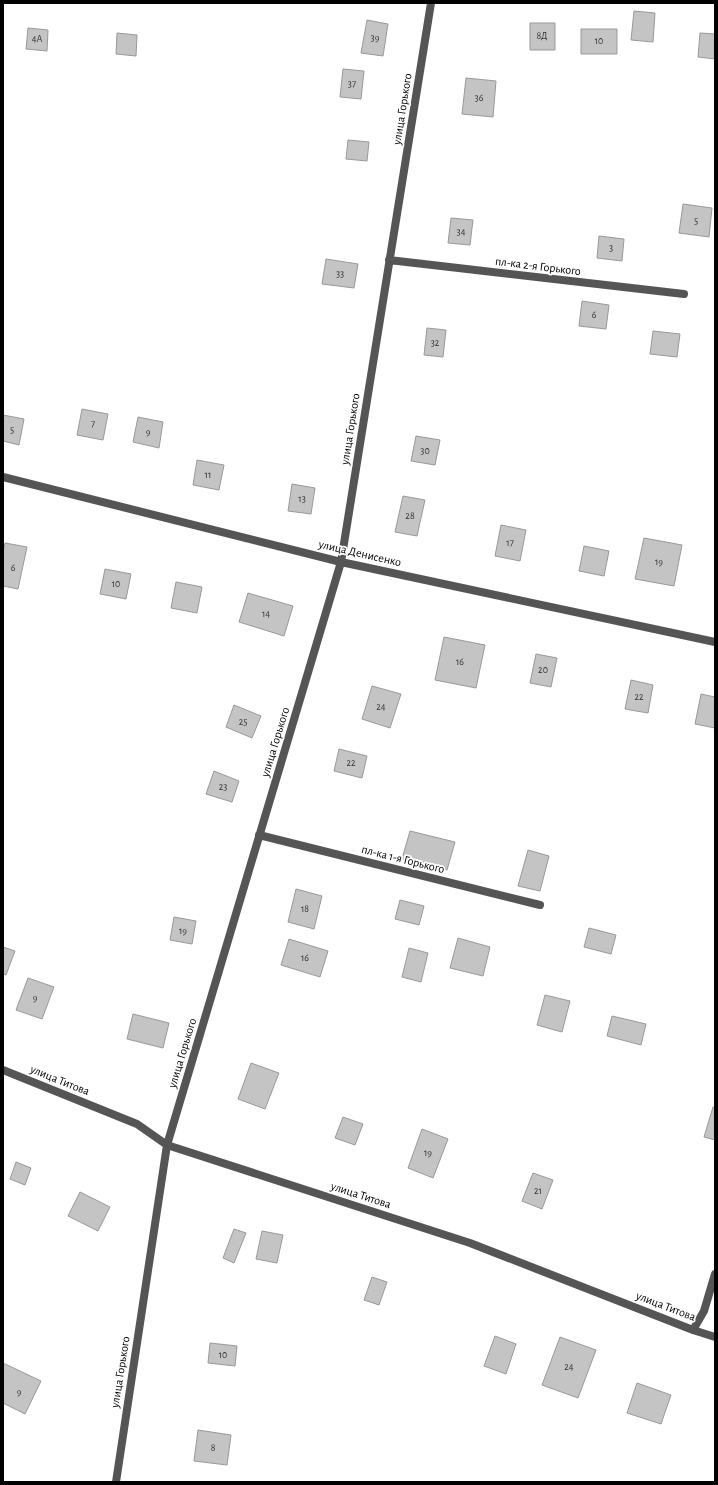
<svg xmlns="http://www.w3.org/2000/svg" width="718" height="1485" font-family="'Alegreya Sans',sans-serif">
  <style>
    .building { fill: #c4c4c4; stroke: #999 }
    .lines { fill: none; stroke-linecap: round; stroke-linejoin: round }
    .street { stroke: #555; stroke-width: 8 }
    .labels { text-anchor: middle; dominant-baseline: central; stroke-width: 3.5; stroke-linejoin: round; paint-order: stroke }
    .number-label { font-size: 10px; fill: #313131 }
    .street-label { font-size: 12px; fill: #000; stroke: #fff }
  </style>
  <rect width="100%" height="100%" fill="#fff"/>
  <path class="building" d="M634,11L655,13L653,42L631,40Z
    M367,20L388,24L383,56L361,53Z
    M530,23H555V50H530Z
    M28,28L48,30L47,51L26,49Z
    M581,29H617V54H581Z
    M117,33L137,35L136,56L116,54Z
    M700,33L715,34V59L698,57Z
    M343,69L364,71L361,99L340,97Z
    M466,78L496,81L493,117L462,114Z
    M348,140L369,142L367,161L346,159Z
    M683,204L712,208L709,237L679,233Z
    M451,218L473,220L470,245L448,243Z
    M599,236L624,239L622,261L597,258Z
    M326,259L358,264L354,288L322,284Z
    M582,301L609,305L606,329L579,326Z
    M427,328L446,330L443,357L424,355Z
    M653,331L680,334L677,357L650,354Z
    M82,409L108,414L103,440L77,435Z
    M3,415L24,419L19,445L3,441Z
    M138,417L163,422L159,448L133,442Z
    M416,436L440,440L435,465L411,461Z
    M197,460L224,465L219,490L193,485Z
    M292,484L315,488L311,514L288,511Z
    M403,496L425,500L417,536L395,532Z
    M501,525L526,530L520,561L495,556Z
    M644,538L682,545L674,586L635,579Z
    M5,543L27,547L18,589L3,586V551Z
    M584,546L609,551L604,576L579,571Z
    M105,569L131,574L126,599L100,594Z
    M176,582L202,587L197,613L171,608Z
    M248,593L293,606L284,636L239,622Z
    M444,637L485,645L476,688L435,680Z
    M536,654L557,658L551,687L530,683Z
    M631,680L653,685L648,713L625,709Z
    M372,686L401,694L390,728L362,719Z
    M701,694L715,697V728L695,724Z
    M234,705L261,716L252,738L226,727Z
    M339,749L367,756L362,778L334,771Z
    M214,771L239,781L232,802L206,794Z
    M410,831L455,842L447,870L402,859Z
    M528,850L549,856L540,891L518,886Z
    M296,889L322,896L314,929L288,922Z
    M400,900L424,906L419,925L395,919Z
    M174,917L196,921L192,944L170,940Z
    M589,928L616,935L611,954L584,947Z
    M458,938L490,947L483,976L450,968Z
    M289,939L328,951L320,977L281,965Z
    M3,947L15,951L6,975L3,974Z
    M409,948L428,953L421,982L402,977Z
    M28,978L54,987L42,1019L16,1010Z
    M545,995L570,1001L562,1032L537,1025Z
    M133,1014L169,1023L163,1048L127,1039Z
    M612,1016L646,1024L641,1045L607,1036Z
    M251,1063L279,1073L265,1109L238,1099Z
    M713,1107H715V1140L704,1137Z
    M343,1117L363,1124L355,1145L335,1138Z
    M422,1129L448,1139L433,1178L408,1168Z
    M16,1162L31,1168L25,1185L10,1179Z
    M533,1173L553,1180L542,1209L522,1201Z
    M80,1192L110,1207L98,1231L68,1216Z
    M234,1229L246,1233L234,1263L223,1258Z
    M262,1231L283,1235L277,1263L256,1259Z
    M372,1277L387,1282L379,1305L364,1300Z
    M495,1336L516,1344L506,1374L484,1366Z
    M560,1337L596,1350L578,1398L542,1385Z
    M210,1343L237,1346L235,1366L208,1363Z
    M3,1363L41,1381L25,1414L3,1403Z
    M637,1383L671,1395L661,1424L627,1413Z
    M198,1430L231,1435L227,1465L194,1461Z"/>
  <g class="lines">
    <path class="street" d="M389,260L684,294
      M3,477L341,562L715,642
      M259,835L540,905
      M3,1070L137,1124L167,1145L470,1243L693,1330L715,1337
      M693,1330L704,1311L715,1274
      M116,1482L167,1145L341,562L431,3"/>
  </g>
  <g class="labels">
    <g class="number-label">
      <text x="542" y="36">8Д</text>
      <text x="375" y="38">39</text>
      <text x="37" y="39">4А</text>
      <text x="599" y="41">10</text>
      <text x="352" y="84">37</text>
      <text x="479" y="98">36</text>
      <text x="696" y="221">5</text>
      <text x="461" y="232">34</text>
      <text x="611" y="248">3</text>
      <text x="340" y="274">33</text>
      <text x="594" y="315">6</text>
      <text x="435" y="343">32</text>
      <text x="93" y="424">7</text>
      <text x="12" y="430">5</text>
      <text x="148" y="432">9</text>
      <text x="425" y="451">30</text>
      <text x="208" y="475">11</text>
      <text x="302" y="499">13</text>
      <text x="410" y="516">28</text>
      <text x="510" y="543">17</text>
      <text x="659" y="562">19</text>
      <text x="13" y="568">6</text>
      <text x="116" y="584">10</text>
      <text x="266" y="614">14</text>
      <text x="460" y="662">16</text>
      <text x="543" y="670">20</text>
      <text x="639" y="697">22</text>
      <text x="381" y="707">24</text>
      <text x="243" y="722">25</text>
      <text x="351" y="763">22</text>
      <text x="223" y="787">23</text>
      <text x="305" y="909">18</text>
      <text x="183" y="931">19</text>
      <text x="305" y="958">16</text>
      <text x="35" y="998">9</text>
      <text x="428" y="1153">19</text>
      <text x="538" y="1191">21</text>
      <text x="223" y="1355">10</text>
      <text x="569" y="1367">24</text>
      <text x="19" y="1392">9</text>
      <text x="213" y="1448">8</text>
    </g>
    <g class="street-label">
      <text transform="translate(402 109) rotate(-81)">улица Горького</text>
      <text transform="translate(538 266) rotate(7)">пл-ка 2-я Горького</text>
      <text transform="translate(350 429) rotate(-81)">улица Горького</text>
      <text transform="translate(360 553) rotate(13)">улица Денисенко</text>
      <text transform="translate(275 742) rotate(-73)">улица Горького</text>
      <text transform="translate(403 859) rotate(14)">пл-ка 1-я Горького</text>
      <text transform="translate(182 1053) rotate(-73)">улица Горького</text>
      <text transform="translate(60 1080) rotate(22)">улица Титова</text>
      <text transform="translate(361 1195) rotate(18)">улица Титова</text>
      <text transform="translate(666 1306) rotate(21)">улица Титова</text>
      <text transform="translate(120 1372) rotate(-81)">улица Горького</text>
    </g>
  </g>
  <rect width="718" height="1485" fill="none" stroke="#000000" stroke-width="8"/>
</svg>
